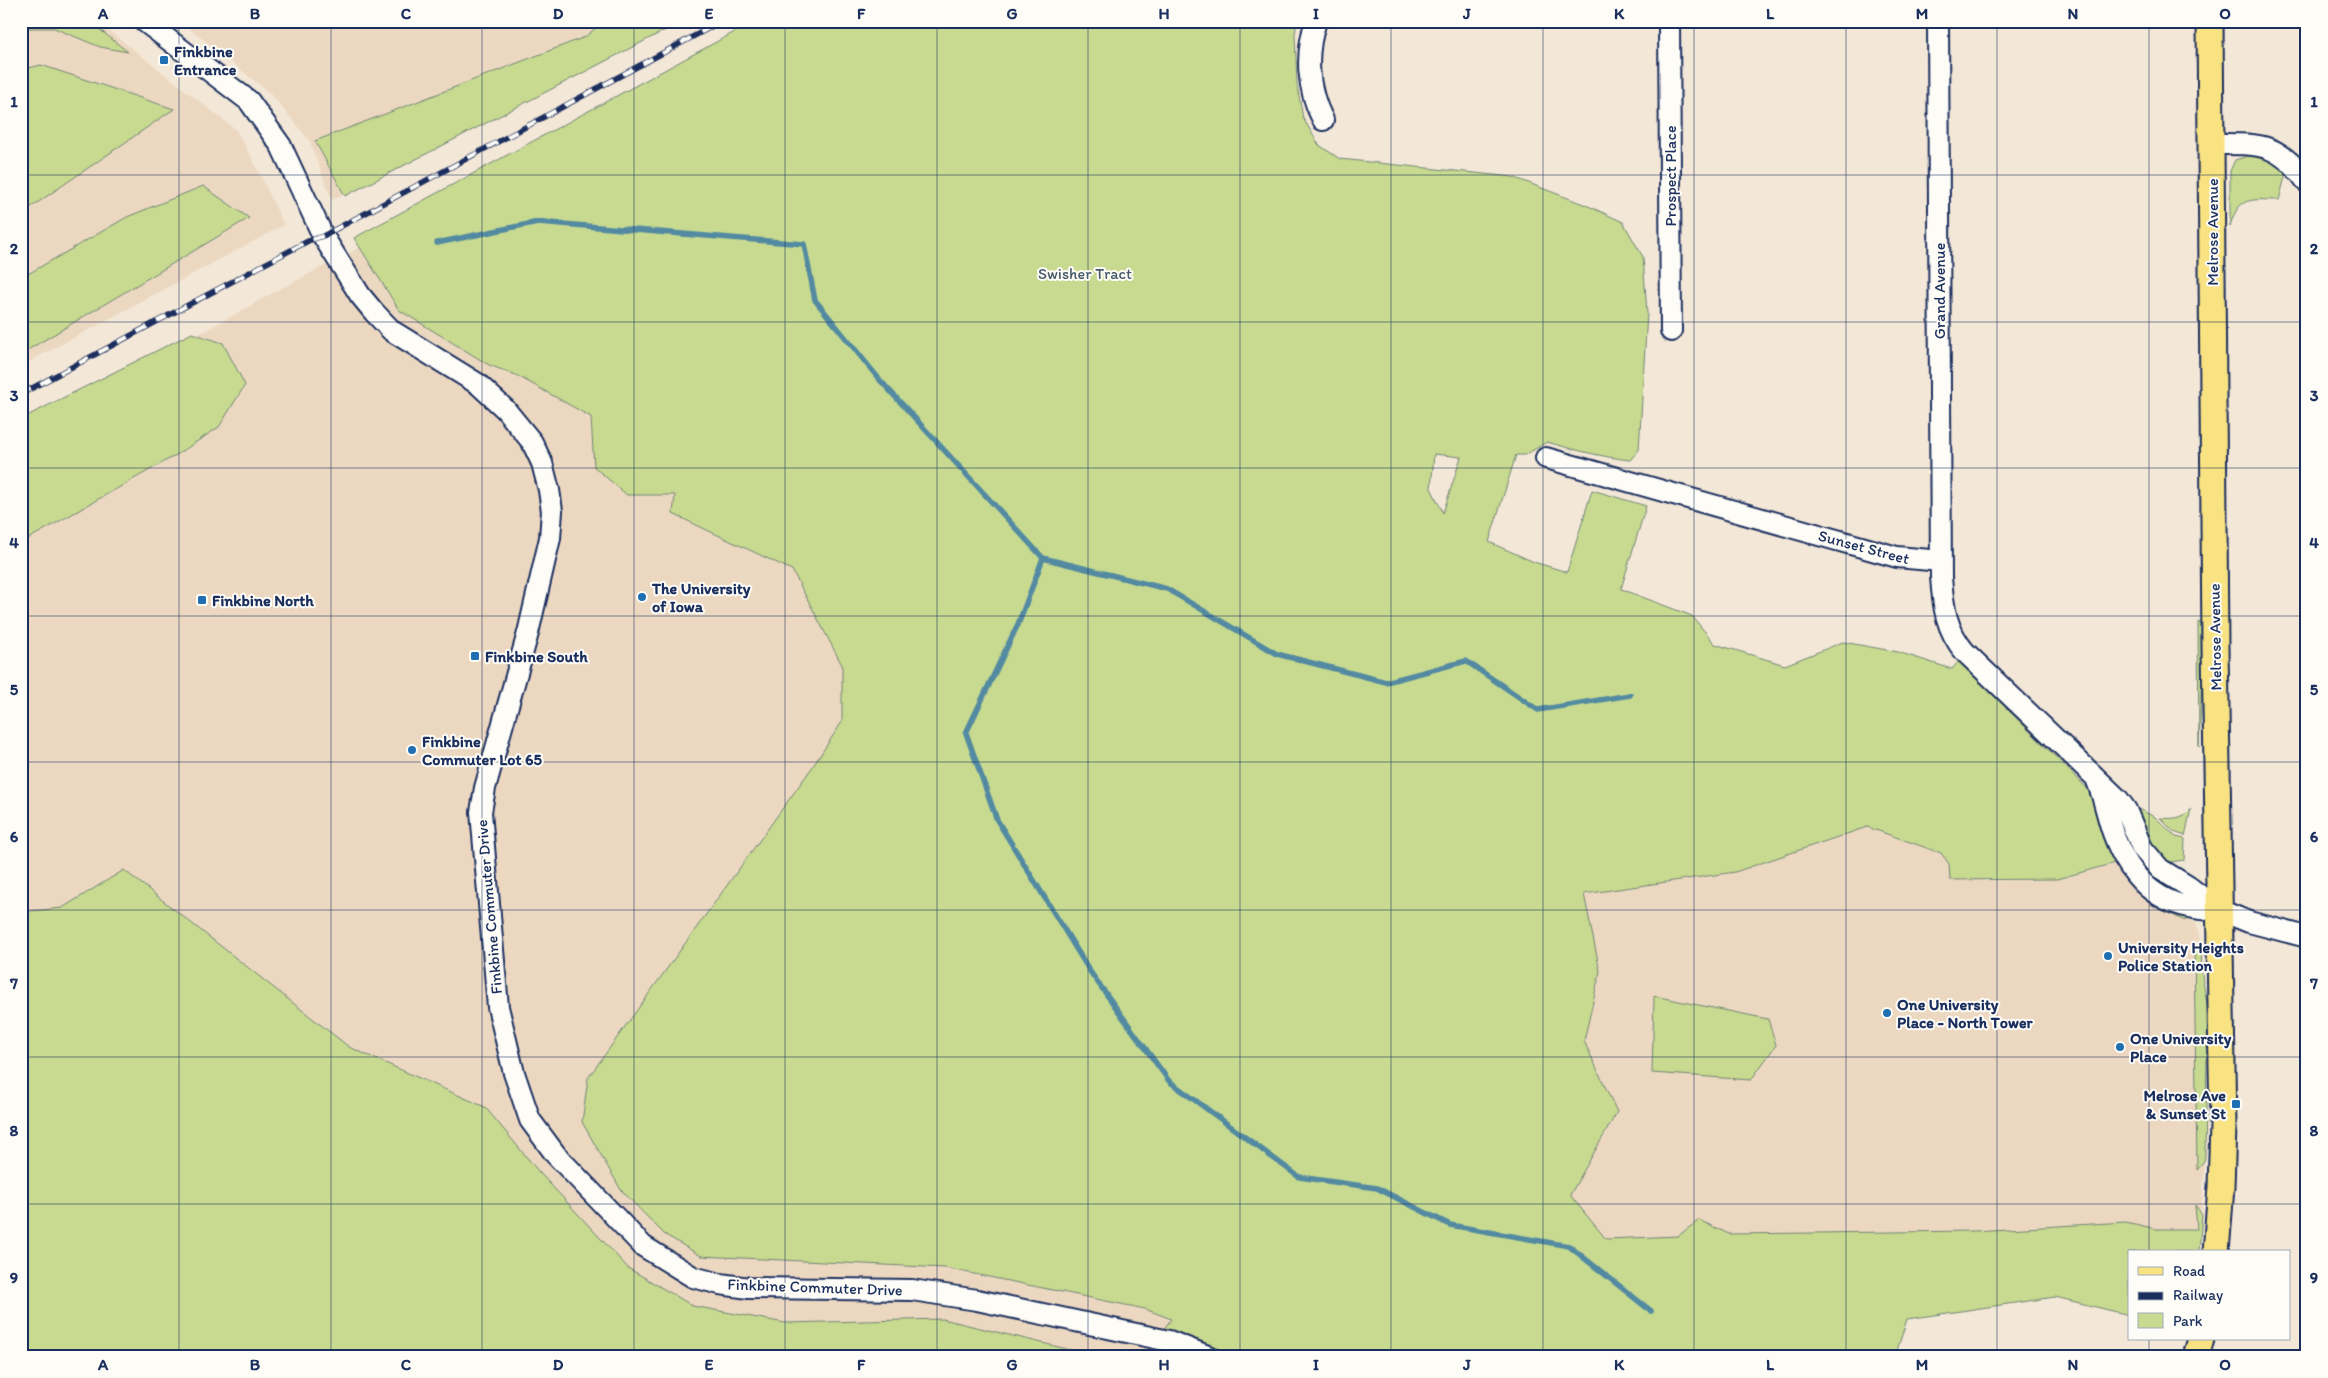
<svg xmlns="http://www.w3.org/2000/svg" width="2328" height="1378" font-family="Itim,sans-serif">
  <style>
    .built { fill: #ecd8c1 }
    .green { fill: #c7da8f; stroke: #718476; fill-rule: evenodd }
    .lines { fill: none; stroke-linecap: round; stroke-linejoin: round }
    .stream { stroke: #528aa2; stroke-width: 5.5 }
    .minor-casing { stroke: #1b2f5e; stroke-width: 24 }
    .major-casing { stroke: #1b2f5e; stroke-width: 29 }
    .minor { stroke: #fdfcf7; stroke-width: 20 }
    .major { stroke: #f8e281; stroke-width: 25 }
    .rail-casing { stroke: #1b2f5e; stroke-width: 5.5 }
    .rail { stroke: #fdfcf7; stroke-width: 4; stroke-dasharray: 11; stroke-linecap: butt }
    .grid { fill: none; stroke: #1b2f5e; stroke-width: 1; stroke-opacity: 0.55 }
    .poi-dot { fill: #1f6fb2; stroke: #fdfcf7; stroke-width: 2 }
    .labels { text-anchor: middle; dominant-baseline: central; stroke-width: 4; stroke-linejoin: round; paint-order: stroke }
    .poi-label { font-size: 16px; font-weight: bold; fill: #1b2f5e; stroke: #fdfcf7; text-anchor: start }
    .street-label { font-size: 16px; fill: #1b2f5e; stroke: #fdfcf7 }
    .park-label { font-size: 16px; fill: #465a6a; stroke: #fdfcf7 }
    .neatline { fill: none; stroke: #1b2f5e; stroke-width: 2 }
    .grid-label { font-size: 16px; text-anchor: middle; font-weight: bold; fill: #1b2f5e }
  </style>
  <rect width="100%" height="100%" fill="#f3e7d7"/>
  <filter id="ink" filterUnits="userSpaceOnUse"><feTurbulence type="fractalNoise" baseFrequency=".02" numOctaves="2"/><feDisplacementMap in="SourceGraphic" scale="10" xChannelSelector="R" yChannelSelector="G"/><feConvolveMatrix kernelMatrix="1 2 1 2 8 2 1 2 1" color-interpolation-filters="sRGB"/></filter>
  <g filter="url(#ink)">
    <path class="built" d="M21,21H97L236,130L252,158L284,225L21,366Z
      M180,21H668L332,200L309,140L271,94Z
      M796,21L752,428L1854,793L1984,881L2057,879L2121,862L2173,911L2190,918L2196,924L2199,933L2202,975L2208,1010L2205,1155L2199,1252H2129V1305L2055,1297L1907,1319L1895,1357H21V434L278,290Z"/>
    <path class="green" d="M21,21H89L128,52L100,47L54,28H21Z
      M604,21H683L345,196L315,141L585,37Z
      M755,21H1297L1295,34L1297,85L1303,118L1319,145L1340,159L1513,177L1586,205L1623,222L1643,257L1647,313L1639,450L1630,460C1602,457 1575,450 1547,442L1525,455H1516L1489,542L1534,562L1567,572L1592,490L1646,506L1621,589L1692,616L1715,644L1785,665L1843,642L1898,652L1952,669L1959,661L2088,789L2100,810L2121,868H2118L2115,863L2057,879L1950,880L1949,864L1941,853L1867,827L1735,872L1584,894L1600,971L1584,1041L1617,1112L1570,1195L1606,1239L1678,1236L1699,1220L1729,1234L1974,1231L2126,1222L2157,1229H2197L2195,1205L2202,1215L2199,1252H2129V1315L2055,1297L1907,1319L1895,1357H1144L1171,1319L1145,1309L945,1268L701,1256L664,1234L621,1190L582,1122L588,1078L811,769L842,722V665L792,570L673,514L675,495H627L594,467L591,417L516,375L489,365L399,310L354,238ZM1434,454L1461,457L1443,513L1431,488Z
      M41,65L174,109L21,214V70Z
      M2251,155C2266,157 2277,162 2286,173L2279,200C2251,200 2239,195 2230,226V171L2235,160Z
      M203,186L249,218L21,354V278L127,217Z
      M192,333L223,343L245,385L219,427L178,454L21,543V419Z
      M2198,622L2204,625L2199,747Z
      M2136,808L2155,817L2176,837L2185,839L2184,860L2171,862L2155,855Z
      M2191,809L2185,836L2174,832L2160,818C2172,819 2183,819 2191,809Z
      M2116,812L2181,893V897L2159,887L2129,851Z
      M124,870L349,1047L485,1107L539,1172L628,1268L693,1306L785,1323L943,1319L1100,1357H21V912L62,908Z
      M2125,880L2132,881L2173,911L2186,917L2185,921L2156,907Z
      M2194,945L2201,947L2202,975L2208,1010L2205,1155L2204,1162L2197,1170Z
      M1654,996L1768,1019L1776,1045L1751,1080L1652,1073Z"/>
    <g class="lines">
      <path class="stream" d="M437,243L538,222L804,244L815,300L879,379L1043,558L1019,622L966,733L997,820L1091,973L1169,1081L1299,1177L1377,1188L1450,1225L1569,1246L1651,1311
        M1043,558L1167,589L1277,654L1386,682L1466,661L1538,710L1630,695"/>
      <g class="minor-casing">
        <path id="minor" d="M144,21L249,101L281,146L323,236L360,295L374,312L392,331L478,384L505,409L532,442L542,463L549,490L552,511L550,538L528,633L485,788L481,812L498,1007L514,1073L530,1120L556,1155L643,1246L693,1277L720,1284L749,1288L912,1290L977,1300L1169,1341L1210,1357
          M1316,21C1305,54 1307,89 1323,120
          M1669,21L1671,331
          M1938,21L1941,577C1943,606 1946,630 1965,652L2118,799L2126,810L2142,848L2160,869L2189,887L2219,910L2249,922L2307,937
          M2211,144C2259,144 2277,141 2307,182
          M1546,458L1897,557L1941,561
          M2097,781C2104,798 2107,816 2113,833C2132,885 2164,910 2219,910"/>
      </g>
      <g class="major-casing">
        <path id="major" d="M2210,21L2215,647L2223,1126L2221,1187L2216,1252
          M2196,1357L2201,1339"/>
      </g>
      <use href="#minor" class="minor"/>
      <use href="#major" class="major"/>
      <g class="rail-casing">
        <path id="rail" d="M21,394L308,241L323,236L722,21"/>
      </g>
      <use href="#rail" class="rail"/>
    </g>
  </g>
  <path class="grid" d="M179,21V1357M331,21V1357M482,21V1357M634,21V1357M785,21V1357M937,21V1357M1088,21V1357M1240,21V1357M1391,21V1357M1543,21V1357M1694,21V1357M1846,21V1357M1997,21V1357M2149,21V1252M21,175H2307M21,322H2307M21,468H2307M21,616H2307M21,762H2307M21,910H2307M21,1057H2307M21,1204H2307M2149,1339V1357"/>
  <g class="poi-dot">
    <rect x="159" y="55" width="10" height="10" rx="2.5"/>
    <circle cx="642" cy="597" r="5"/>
    <rect x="197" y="595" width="10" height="10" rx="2.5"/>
    <rect x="470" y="651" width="10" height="10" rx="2.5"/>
    <circle cx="412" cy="750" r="5"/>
    <circle cx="2108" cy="956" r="5"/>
    <circle cx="1887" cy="1013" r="5"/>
    <circle cx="2120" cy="1047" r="5"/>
    <rect x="2231" y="1099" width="10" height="10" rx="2.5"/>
  </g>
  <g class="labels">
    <g class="poi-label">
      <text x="174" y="51">Finkbine<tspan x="174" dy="18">Entrance</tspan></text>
      <text x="652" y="588">The University<tspan x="652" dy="18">of Iowa</tspan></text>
      <text x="212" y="600">Finkbine North</text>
      <text x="485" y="656">Finkbine South</text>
      <text x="422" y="741">Finkbine<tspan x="422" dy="18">Commuter Lot 65</tspan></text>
      <text x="2118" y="947">University Heights<tspan x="2118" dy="18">Police Station</tspan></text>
      <text x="1897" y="1004">One University<tspan x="1897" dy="18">Place - North Tower</tspan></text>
      <text x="2130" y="1038">One University<tspan x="2130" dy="18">Place</tspan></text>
      <text x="2226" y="1095" text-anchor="end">Melrose Ave<tspan x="2226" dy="18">&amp; Sunset St</tspan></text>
    </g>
    <g class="street-label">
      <text transform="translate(1670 176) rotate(-90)">Prospect Place</text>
      <text transform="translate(2212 232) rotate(-90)">Melrose Avenue</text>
      <text transform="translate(1939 291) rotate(-90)">Grand Avenue</text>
      <text transform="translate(1864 547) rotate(15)">Sunset Street</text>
      <text transform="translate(2215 637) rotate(-91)">Melrose Avenue</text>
      <text transform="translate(489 907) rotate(-95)">Finkbine Commuter Drive</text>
      <text transform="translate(815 1287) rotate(2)">Finkbine Commuter Drive</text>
    </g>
    <g class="park-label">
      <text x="1085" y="273">Swisher Tract</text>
    </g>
  </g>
  <rect width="2328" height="1378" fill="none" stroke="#fdfcf7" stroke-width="55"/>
  <rect x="2128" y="1250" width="162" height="90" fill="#fdfcf7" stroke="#a3aaba"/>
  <rect x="2138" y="1267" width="25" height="8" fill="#f8e281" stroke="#a3aaba"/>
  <text x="2173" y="1276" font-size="15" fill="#1b2f5e">Road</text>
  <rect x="2138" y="1292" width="25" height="8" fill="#1b2f5e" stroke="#a3aaba"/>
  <text x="2173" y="1300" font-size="15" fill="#1b2f5e">Railway</text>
  <rect x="2138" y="1313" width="25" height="15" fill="#c7da8f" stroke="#a3aaba"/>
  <text x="2173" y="1326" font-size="15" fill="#1b2f5e">Park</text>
  <rect x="28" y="28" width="2272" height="1322" class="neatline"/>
  <g class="grid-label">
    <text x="103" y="19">A</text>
    <text x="255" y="19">B</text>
    <text x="406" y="19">C</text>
    <text x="558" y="19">D</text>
    <text x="709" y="19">E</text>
    <text x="861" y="19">F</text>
    <text x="1012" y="19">G</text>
    <text x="1164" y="19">H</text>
    <text x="1316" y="19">I</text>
    <text x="1467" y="19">J</text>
    <text x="1619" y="19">K</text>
    <text x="1770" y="19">L</text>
    <text x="1922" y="19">M</text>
    <text x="2073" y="19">N</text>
    <text x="2225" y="19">O</text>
    <text x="14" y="107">1</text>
    <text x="2314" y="107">1</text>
    <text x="14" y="254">2</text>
    <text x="2314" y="254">2</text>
    <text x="14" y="401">3</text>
    <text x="2314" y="401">3</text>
    <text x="14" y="548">4</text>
    <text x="2314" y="548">4</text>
    <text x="14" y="695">5</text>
    <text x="2314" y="695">5</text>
    <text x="14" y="842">6</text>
    <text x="2314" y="842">6</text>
    <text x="14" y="989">7</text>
    <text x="2314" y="989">7</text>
    <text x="14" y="1136">8</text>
    <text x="2314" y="1136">8</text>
    <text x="14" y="1283">9</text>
    <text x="2314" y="1283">9</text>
    <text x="103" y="1370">A</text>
    <text x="255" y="1370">B</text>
    <text x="406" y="1370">C</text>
    <text x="558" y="1370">D</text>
    <text x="709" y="1370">E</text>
    <text x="861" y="1370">F</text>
    <text x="1012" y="1370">G</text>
    <text x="1164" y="1370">H</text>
    <text x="1316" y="1370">I</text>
    <text x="1467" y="1370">J</text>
    <text x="1619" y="1370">K</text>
    <text x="1770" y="1370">L</text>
    <text x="1922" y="1370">M</text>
    <text x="2073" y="1370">N</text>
    <text x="2225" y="1370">O</text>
  </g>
</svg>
